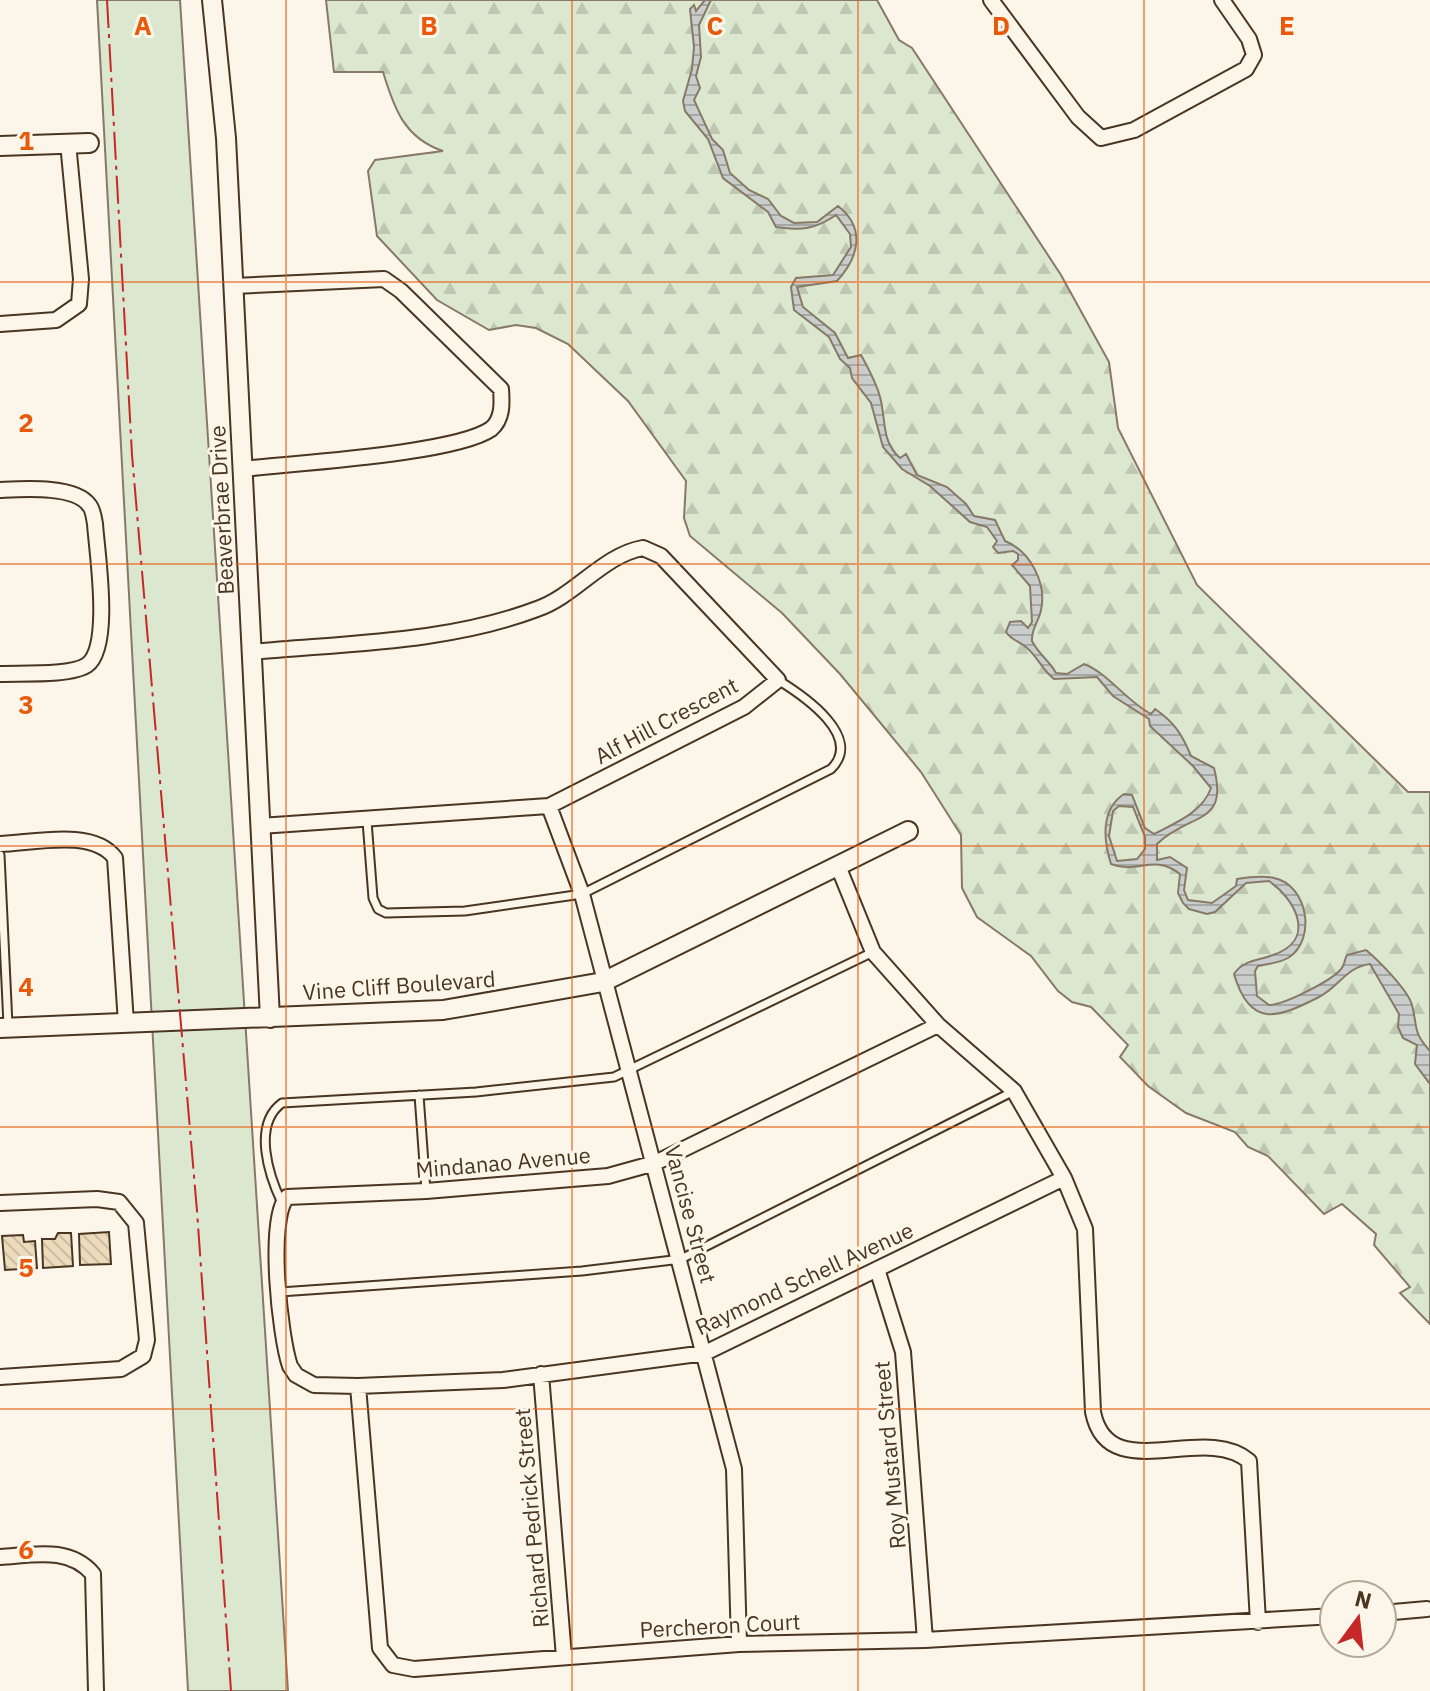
<svg xmlns="http://www.w3.org/2000/svg" width="1430" height="1691" font-family="'IBM Plex Sans',sans-serif">
  <style>
    .green { fill: #dce7d0; stroke: #887966; stroke-width: 2 }
    .forest { fill: url(#forest-firs); stroke: #887966; stroke-width: 2 }
    .water { fill: url(#water-rules); stroke: #887966; stroke-width: 2; fill-rule: evenodd }
    .building { fill: url(#building-back-hatch); stroke: #4a3520; stroke-width: 2 }
    .lines { fill: none; stroke-linecap: round; stroke-linejoin: round }
    .service-casing { stroke: #4a3520; stroke-width: 11 }
    .minor-casing { stroke: #4a3520; stroke-width: 18 }
    .tertiary-casing { stroke: #4a3520; stroke-width: 22 }
    .service { stroke: #fbf6e9; stroke-width: 7 }
    .minor { stroke: #fbf6e9; stroke-width: 14 }
    .tertiary { stroke: #fbf6e9; stroke-width: 18 }
    .power { stroke: #c62828; stroke-width: 2; stroke-dasharray: 28 6 4 6; stroke-linecap: butt }
    .grid { fill: none; stroke: #e8590c; stroke-width: 2; stroke-opacity: 0.55 }
    .labels { text-anchor: middle; dominant-baseline: central; stroke-width: 6; stroke-linejoin: round; paint-order: stroke }
    .street-label { font-size: 22px; fill: #4a3520; stroke: #fbf6e9 }
    .grid-label { font-size: 26px; text-anchor: middle; font-weight: bold; fill: #e8590c; stroke: #fbf6e9; stroke-width: 6; stroke-linejoin: round; paint-order: stroke }
  </style>
  <defs>
    <pattern id="forest-firs" width="22" height="20" patternUnits="userSpaceOnUse" patternTransform="scale(2)"><rect width="22" height="20" fill="#dce7d0"/><path d="M5 1l3.5 6h-7zM16 11l3.5 6h-7z" fill="#bec7b2"/></pattern>
    <pattern id="water-rules" width="6" height="5" patternUnits="userSpaceOnUse" patternTransform="scale(2)"><rect width="6" height="5" fill="#c9cecd"/><path d="M0 2.5h6" fill="none" stroke="#a5a8a6"/></pattern>
    <pattern id="building-back-hatch" width="6" height="6" patternUnits="userSpaceOnUse" patternTransform="scale(2)"><rect width="6" height="6" fill="#ecdcbc"/><path d="M-1 5l2 2M0 0l6 6M5-1l2 2" fill="none" stroke="#ccbda1"/></pattern>
  </defs>
  <rect width="100%" height="100%" fill="#fbf6e9"/>
  <path class="green" d="M97,0H180L288,1691H188Z"/>
  <path class="forest" d="M326,0H877L899,40L912,48L1061,275L1109,362L1118,428L1197,585L1408,792H1430V1324L1400,1293L1410,1287L1374,1245L1376,1234L1342,1204L1324,1214L1268,1156L1248,1147L1235,1132L1186,1113L1148,1086L1120,1057L1128,1045L1091,1007L1072,1002L1058,991L1031,956L977,917L962,888L961,835L921,772L840,674L782,613L690,536L684,518L686,481L628,401L568,344L536,328L516,325L489,330L437,300L377,236L368,171L375,160L443,151C404,138 394,108 383,72H334Z"/>
  <path class="water" d="M705,0H711L699,25L701,57L696,76L700,88L694,100L712,139L723,150L730,173L749,190L768,199L781,216L794,223L817,222L838,206C866,228 859,257 837,281L797,287L803,307L835,333L848,358L861,355C868,368 876,382 880,397C886,418 881,442 900,458L906,454L917,475L947,487L966,504L974,516L995,520L1005,541C1030,551 1047,583 1041,610C1039,621 1031,629 1032,641C1039,655 1049,660 1056,673L1067,674L1084,664C1108,673 1125,700 1151,714L1155,709C1174,722 1182,734 1191,756L1214,768C1229,826 1190,812 1157,844V860L1170,857L1187,868L1184,890L1188,900L1212,903L1236,886L1237,879C1249,877 1262,875 1274,878C1308,885 1317,940 1288,958C1279,963 1268,964 1258,966L1255,971L1257,996L1269,1005C1283,1005 1337,979 1343,966C1345,962 1345,958 1347,955L1366,950C1378,960 1408,990 1412,1005C1418,1028 1412,1031 1430,1051V1084L1415,1064L1417,1045L1403,1038L1398,1027L1399,1014L1370,964C1346,967 1339,987 1319,997C1278,1018 1250,1029 1234,974C1243,960 1258,961 1273,955C1317,940 1296,900 1269,881L1246,883L1215,912L1207,914L1189,909L1183,903L1178,893L1180,874C1153,853 1138,875 1111,864C1103,839 1101,809 1124,794L1132,795L1145,828L1154,834C1175,823 1202,813 1211,788L1193,766L1150,726L1149,719L1113,696L1097,677L1054,679C1042,670 1038,657 1027,648C1020,641 1012,641 1006,632L1010,622L1021,621L1028,628L1032,622L1030,586L1012,565L1018,560V554L1013,551L998,553L993,547L997,541L987,527L970,522L930,486L902,469L883,447L871,403L852,378L850,368L840,359L829,337L794,310L791,287L796,278L833,275L851,247L850,234L836,215C816,229 801,231 776,227L768,212L723,178L708,139L685,111L683,101L692,69L694,47L690,9L694,5L696,11ZM1119,806L1133,807L1145,837V849L1137,859L1117,861L1109,836L1113,811Z"/>
  <path class="building" d="M109,1232L111,1264L80,1265L79,1234Z
    M58,1233H71L73,1266L43,1268L42,1239H55Z
    M23,1235L24,1242L35,1241L37,1268L5,1270L2,1236Z"/>
  <g class="lines">
    <g class="service-casing">
      <path id="service" d="M367,821L373,898L378,909L386,913L465,911L582,894L831,769C864,737 804,696 778,680
        M0,855L8,1025
        M419,1095L426,1191
        M282,1203C269,1176 252,1125 282,1103L476,1092L614,1077L873,952
        M280,1292L582,1271L681,1259L1014,1091"/>
    </g>
    <g class="minor-casing">
      <path id="minor" d="M991,0L1078,117L1101,138L1134,130L1246,69L1254,55L1249,39L1222,0
        M234,286L384,279L401,291L501,389C502,403 503,419 491,429C455,454 294,463 243,469
        M0,324L56,320L79,304L81,279L68,143
        M0,490C22,489 75,485 89,505C93,509 94,518 95,524C97,553 112,647 87,665C71,676 21,673 0,674
        M252,652C347,643 447,643 537,609C575,596 603,555 643,548L661,556L778,680L744,707L549,806L260,826
        M549,806L582,894L734,1469L739,1644
        M0,844C33,843 93,828 115,858L126,1023
        M838,866L873,952L938,1025L1014,1091L1064,1178L1085,1229L1093,1412C1108,1488 1203,1422 1249,1461L1258,1622
        M938,1025L655,1163L608,1176L426,1191L287,1197C267,1220 280,1337 290,1366L296,1375L314,1385L358,1386L503,1380L705,1353L1064,1178
        M0,1203L97,1199L119,1202L136,1223L147,1340L143,1356L121,1369L0,1377
        M877,1269L903,1352L925,1640
        M541,1374L564,1657
        M358,1386L380,1648L393,1665L414,1669L739,1644L925,1640L1334,1616
        M0,1557C33,1555 69,1546 93,1574L96,1691
        M1382,1613L1427,1609"/>
    </g>
    <g class="tertiary-casing">
      <path id="tertiary" d="M212,0L226,138L270,1018
        M0,146L89,143
        M0,1028L443,1010L603,982L908,831"/>
    </g>
    <use href="#service" class="service"/>
    <use href="#minor" class="minor"/>
    <use href="#tertiary" class="tertiary"/>
    <path class="power" d="M107,0L132,455L197,1211L231,1691"/>
  </g>
  <path class="grid" d="M286,0V1691M572,0V1691M858,0V1691M1144,0V1691M0,282H1430M0,564H1430M0,846H1430M0,1127H1430M0,1409H1430"/>
  <g class="labels">
    <g class="street-label">
      <text transform="translate(221 510) rotate(-93)">Beaverbrae Drive</text>
      <text transform="translate(666 720) rotate(-28)">Alf Hill Crescent</text>
      <text transform="translate(399 985) rotate(-4)">Vine Cliff Boulevard</text>
      <text transform="translate(503 1162) rotate(-5)">Mindanao Avenue</text>
      <text transform="translate(691 1214) rotate(75)">Vancise Street</text>
      <text transform="translate(804 1278) rotate(-25)">Raymond Schell Avenue</text>
      <text transform="translate(889 1455) rotate(-95)">Roy Mustard Street</text>
      <text transform="translate(531 1518) rotate(-95)">Richard Pedrick Street</text>
      <text transform="translate(720 1625) rotate(-3)">Percheron Court</text>
    </g>
  </g>
  <g class="grid-label">
    <text x="143" y="35">A</text>
    <text x="429" y="35">B</text>
    <text x="715" y="35">C</text>
    <text x="1001" y="35">D</text>
    <text x="1287" y="35">E</text>
    <text x="26" y="150">1</text>
    <text x="26" y="432">2</text>
    <text x="26" y="714">3</text>
    <text x="26" y="996">4</text>
    <text x="26" y="1277">5</text>
    <text x="26" y="1559">6</text>
  </g>
  <g transform="translate(1358 1619) rotate(15)"><circle r="38" fill="#fbf6e9" stroke="#b4a999" stroke-width="2"/>
  <path d="M0-6L14 30L0 20L-14 30Z" fill="#c62828"/>
  <text y="-12" font-size="22" font-weight="bold" text-anchor="middle" fill="#4a3520">N</text>
  </g>
</svg>
